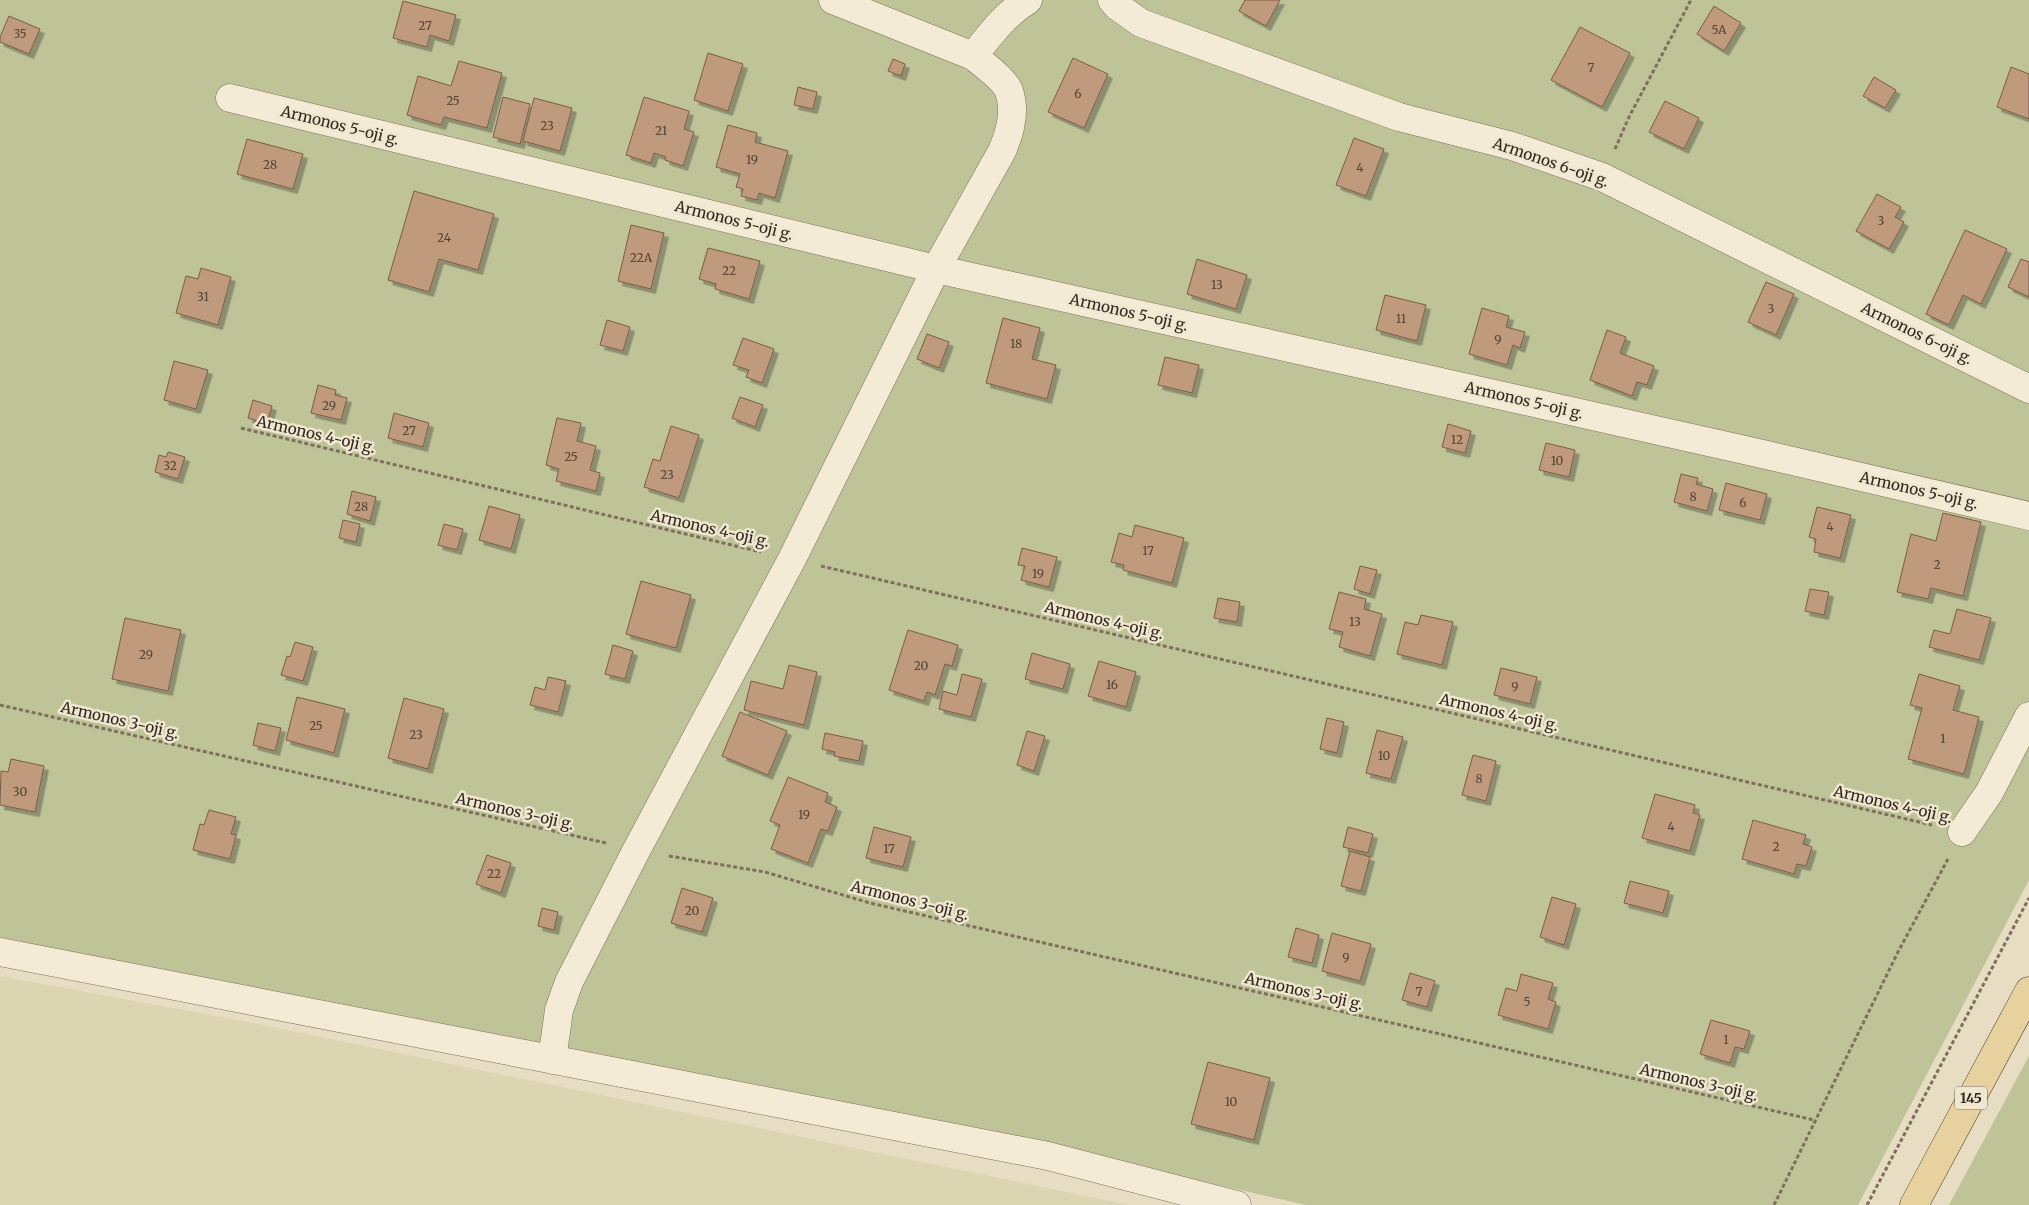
<svg xmlns="http://www.w3.org/2000/svg" width="2029" height="1205" font-family="Merriweather,serif">
  <style>
    .farmland { fill: #dcd5b1 }
    .green { fill: #bec398 }
    .building { fill: #c09a7d; stroke: #7b5b45; filter: url(#shadow) }
    .lines { fill: none; stroke-linecap: round; stroke-linejoin: round }
    .street-casing { stroke: #7f6f5c; stroke-width: 29 }
    .primary-casing { stroke: #4d3e30; stroke-width: 29 }
    .path { stroke: #7f6f5c; stroke-width: 3; stroke-dasharray: 4 2.5; stroke-linecap: butt }
    .street { stroke: #f3ebd5; stroke-width: 28 }
    .primary { stroke: #e6d19f; stroke-width: 28 }
    .labels { text-anchor: middle; dominant-baseline: central; stroke-width: 5; stroke-linejoin: round; paint-order: stroke }
    .number-label { font-size: 12px; fill: #554436 }
    .shield { fill: #f0e7d1; stroke: #6a6154; stroke-width: 1 }
    .shield-label { font-size: 14px; font-weight: bold; fill: #31271e }
    .street-label { font-size: 15px; fill: #31271e; stroke: #f0e7d1 }
  </style>
  <defs>
    <filter id="shadow"><feDropShadow dx="4.5" dy="4.5" stdDeviation="0" flood-color="#0004"/></filter>
  </defs>
  <rect width="100%" height="100%" fill="#e7ddc3"/>
  <path class="farmland" d="M0,976L254,1023L1129,1205H0Z"/>
  <path class="green" d="M0,0H2029V880L1858,1205H1306L1021,1140L268,994L0,937Z
    M2029,1056V1205H1949Z"/>
  <path class="building" d="M1245,0H1280L1266,26L1239,11Z
    M403,1L456,15L449,41L430,35L427,47L393,38Z
    M1714,6L1741,23L1724,51L1697,34Z
    M9,16L40,29L29,54L0,42V37Z
    M1580,27L1630,53L1602,107L1551,80Z
    M708,53L743,64L728,111L694,100Z
    M1073,58L1108,74L1084,128L1048,112Z
    M893,59L905,64L901,76L888,71Z
    M459,61L502,73L487,128L444,117L441,125L407,115L418,76L451,86Z
    M2011,67L2029,74V119L1997,107Z
    M1874,77L1896,90L1885,108L1863,96Z
    M798,87L817,92L813,109L794,105Z
    M503,97L530,104L520,144L493,137Z
    M644,97L689,111L684,129L694,132L683,166L665,160L666,157L654,153L651,163L626,155Z
    M534,98L572,108L560,151L523,141Z
    M1665,101L1699,118L1684,149L1649,132Z
    M728,125L757,133L755,142L788,151L775,198L759,193L757,200L741,196L743,189L736,187L740,174L716,167Z
    M1354,138L1384,149L1366,196L1336,185Z
    M247,139L303,154L293,189L237,174Z
    M414,191L494,214L478,270L439,259L429,292L388,280Z
    M1877,194L1901,207L1895,217L1904,222L1889,249L1856,231Z
    M631,225L664,233L651,289L618,281Z
    M1965,230L2007,249L1981,304L1963,295L1949,325L1926,314Z
    M708,248L760,261L749,299L715,289L716,284L699,279Z
    M1197,259L1247,275L1236,309L1187,294Z
    M2021,259L2029,262V297L2008,287Z
    M201,268L231,277L218,325L176,313L186,276L198,279Z
    M1766,282L1794,294L1776,335L1748,322Z
    M1385,295L1426,305L1417,341L1376,330Z
    M1482,308L1509,316L1506,327L1525,332L1520,348L1513,345L1507,365L1469,354Z
    M1003,318L1040,328L1032,359L1056,365L1047,399L986,383Z
    M607,320L630,327L623,351L600,345Z
    M1607,330L1626,337L1620,353L1654,366L1647,385L1637,382L1632,396L1590,380Z
    M927,334L949,342L939,368L917,359Z
    M743,338L774,349L762,383L746,377L749,370L733,365Z
    M1165,357L1199,365L1192,393L1158,385Z
    M174,361L208,370L196,409L164,400Z
    M318,385L336,390L335,395L347,398L341,420L311,413Z
    M740,397L763,405L755,427L732,418Z
    M253,400L272,406L267,424L248,418Z
    M394,413L429,423L423,447L388,438Z
    M557,418L581,423L577,441L596,446L590,470L600,473L596,491L556,481L559,469L546,465Z
    M1448,424L1471,431L1465,453L1442,447Z
    M671,426L699,435L679,498L644,487L653,459L660,461Z
    M1546,443L1575,450L1569,477L1539,470Z
    M168,452L185,457L178,479L155,472L159,455L166,457Z
    M1681,474L1698,478L1696,484L1713,489L1707,511L1674,502Z
    M1726,483L1767,494L1760,520L1719,510Z
    M352,491L376,497L370,521L347,514Z
    M489,506L520,515L511,549L479,540Z
    M1817,507L1851,515L1840,558L1814,552L1816,539L1809,537Z
    M1943,513L1981,522L1963,596L1931,588L1928,599L1897,592L1911,534L1936,541Z
    M343,520L360,524L356,542L339,538Z
    M444,524L463,529L457,550L438,545Z
    M1135,525L1184,538L1172,583L1123,570L1124,565L1111,562L1119,533L1132,537Z
    M1022,548L1057,557L1049,587L1021,580L1025,566L1018,565Z
    M1360,566L1377,570L1370,594L1354,589Z
    M641,581L691,595L676,648L626,634Z
    M1810,589L1829,592L1824,615L1805,611Z
    M1339,592L1366,599L1364,609L1382,614L1370,656L1339,647L1343,632L1329,629Z
    M1218,598L1240,602L1237,622L1214,618Z
    M1957,609L1991,618L1979,660L1929,647L1934,630L1950,634Z
    M1421,615L1453,622L1442,665L1397,654L1405,622L1418,625Z
    M125,618L181,630L168,691L112,679Z
    M908,630L958,645L952,666L945,664L935,695L927,692L924,701L889,690Z
    M295,642L313,647L303,681L281,675L287,656L290,657Z
    M613,645L633,651L625,679L605,674Z
    M1032,653L1070,664L1063,689L1025,679Z
    M1099,661L1136,672L1126,707L1088,696Z
    M789,665L817,672L804,725L744,710L751,681L783,689Z
    M1501,668L1537,677L1530,704L1494,695Z
    M962,674L982,679L971,717L939,709L943,691L957,695Z
    M1919,674L1960,686L1953,710L1979,717L1964,774L1908,759L1922,708L1910,705Z
    M548,677L566,681L558,712L530,705L535,687L545,690Z
    M297,697L345,709L334,753L286,740Z
    M404,698L444,709L428,769L388,758Z
    M740,712L787,731L768,775L722,756Z
    M1327,718L1344,722L1337,753L1320,749Z
    M258,723L281,728L275,751L253,745Z
    M1377,730L1403,737L1391,779L1366,773Z
    M1027,731L1045,736L1034,771L1017,765Z
    M825,733L863,741L859,761L834,756L835,752L822,749Z
    M1473,755L1496,761L1486,801L1462,795Z
    M11,759L44,766L35,812L0,805L1,771L8,772Z
    M788,777L828,793L825,802L837,807L828,831L821,829L808,863L771,849L780,825L770,821Z
    M1655,794L1695,805L1693,813L1700,815L1690,851L1642,838Z
    M209,810L236,817L231,834L236,835L230,859L193,850L200,824L204,825Z
    M1753,820L1806,835L1803,844L1812,847L1806,866L1797,864L1794,874L1742,859Z
    M874,827L911,837L903,867L866,858Z
    M1348,827L1373,834L1368,853L1343,847Z
    M1350,851L1370,857L1361,891L1341,886Z
    M487,855L511,863L501,893L476,884Z
    M1630,881L1669,891L1663,913L1624,903Z
    M682,888L713,898L702,932L671,923Z
    M1552,897L1576,904L1564,945L1540,937Z
    M542,908L558,912L554,930L538,926Z
    M1296,928L1319,935L1312,963L1288,957Z
    M1332,933L1371,944L1360,981L1322,971Z
    M1410,973L1435,981L1427,1007L1402,1000Z
    M1521,974L1553,983L1548,999L1556,1002L1548,1029L1498,1015L1506,988L1517,991Z
    M1711,1020L1750,1031L1744,1049L1735,1047L1730,1063L1700,1054Z
    M1208,1062L1270,1078L1254,1140L1191,1124Z"/>
  <g class="lines">
    <g class="street-casing">
      <path id="street" d="M833,0L973,56C990,35 1005,14 1028,0
        M1112,0L1117,6L1141,23L1399,117L1512,146L1602,177L2029,389
        M230,98L936,269L1758,453L2029,516
        M1962,832L1989,793L2029,716
        M0,952L1048,1156L1237,1205
        M552,1060L559,1010L569,982L636,851L792,559L936,269L1002,151C1010,133 1016,111 1009,91C1004,79 983,64 973,56"/>
    </g>
    <g class="primary-casing">
      <path id="primary" d="M1914,1205L2029,991"/>
    </g>
    <path class="path" d="M1615,149L1629,117L1691,0
      M241,428L761,552
      M821,566L1932,825
      M0,705L606,843
      M669,856L765,872L870,903L1814,1120
      M1774,1205L1898,952L1948,859
      M1867,1205L2029,898"/>
    <use href="#street" class="street"/>
    <use href="#primary" class="primary"/>
  </g>
  <g class="labels">
    <g class="number-label">
      <text x="425" y="25">27</text>
      <text x="1719" y="29">5A</text>
      <text x="20" y="33">35</text>
      <text x="1591" y="67">7</text>
      <text x="1078" y="93">6</text>
      <text x="453" y="100">25</text>
      <text x="547" y="125">23</text>
      <text x="661" y="130">21</text>
      <text x="752" y="159">19</text>
      <text x="270" y="164">28</text>
      <text x="1360" y="167">4</text>
      <text x="1881" y="220">3</text>
      <text x="444" y="237">24</text>
      <text x="641" y="257">22A</text>
      <text x="729" y="270">22</text>
      <text x="1217" y="284">13</text>
      <text x="203" y="296">31</text>
      <text x="1771" y="308">3</text>
      <text x="1401" y="318">11</text>
      <text x="1498" y="339">9</text>
      <text x="1016" y="343">18</text>
      <text x="329" y="405">29</text>
      <text x="409" y="430">27</text>
      <text x="1457" y="439">12</text>
      <text x="571" y="456">25</text>
      <text x="1557" y="460">10</text>
      <text x="170" y="465">32</text>
      <text x="667" y="474">23</text>
      <text x="1693" y="496">8</text>
      <text x="1743" y="502">6</text>
      <text x="361" y="506">28</text>
      <text x="1830" y="526">4</text>
      <text x="1148" y="550">17</text>
      <text x="1937" y="564">2</text>
      <text x="1038" y="573">19</text>
      <text x="1355" y="621">13</text>
      <text x="146" y="654">29</text>
      <text x="921" y="665">20</text>
      <text x="1112" y="684">16</text>
      <text x="1515" y="686">9</text>
      <text x="316" y="725">25</text>
      <text x="416" y="734">23</text>
      <text x="1943" y="738">1</text>
      <text x="1384" y="755">10</text>
      <text x="1479" y="778">8</text>
      <text x="20" y="791">30</text>
      <text x="804" y="814">19</text>
      <text x="1671" y="826">4</text>
      <text x="1776" y="846">2</text>
      <text x="889" y="848">17</text>
      <text x="494" y="873">22</text>
      <text x="692" y="910">20</text>
      <text x="1346" y="957">9</text>
      <text x="1419" y="991">7</text>
      <text x="1527" y="1001">5</text>
      <text x="1726" y="1039">1</text>
      <text x="1231" y="1101">10</text>
    </g>
    <rect class="shield" x="1955" y="1086.5" width="32" height="23" rx="4"/>
    <g class="shield-label">
      <text x="1971" y="1098">145</text>
    </g>
    <g class="street-label">
      <text transform="translate(340 125) rotate(14)">Armonos 5-oji g.</text>
      <text transform="translate(1551 162) rotate(19)">Armonos 6-oji g.</text>
      <text transform="translate(734 220) rotate(14)">Armonos 5-oji g.</text>
      <text transform="translate(1129 312) rotate(13)">Armonos 5-oji g.</text>
      <text transform="translate(1917 333) rotate(26)">Armonos 6-oji g.</text>
      <text transform="translate(1524 400) rotate(13)">Armonos 5-oji g.</text>
      <text transform="translate(316 434) rotate(13)">Armonos 4-oji g.</text>
      <text transform="translate(1919 490) rotate(13)">Armonos 5-oji g.</text>
      <text transform="translate(710 528) rotate(13)">Armonos 4-oji g.</text>
      <text transform="translate(1104 620) rotate(13)">Armonos 4-oji g.</text>
      <text transform="translate(1499 712) rotate(13)">Armonos 4-oji g.</text>
      <text transform="translate(120 720) rotate(13)">Armonos 3-oji g.</text>
      <text transform="translate(1893 804) rotate(13)">Armonos 4-oji g.</text>
      <text transform="translate(515 811) rotate(13)">Armonos 3-oji g.</text>
      <text transform="translate(910 900) rotate(14)">Armonos 3-oji g.</text>
      <text transform="translate(1304 991) rotate(13)">Armonos 3-oji g.</text>
      <text transform="translate(1699 1082) rotate(13)">Armonos 3-oji g.</text>
    </g>
  </g>
</svg>
